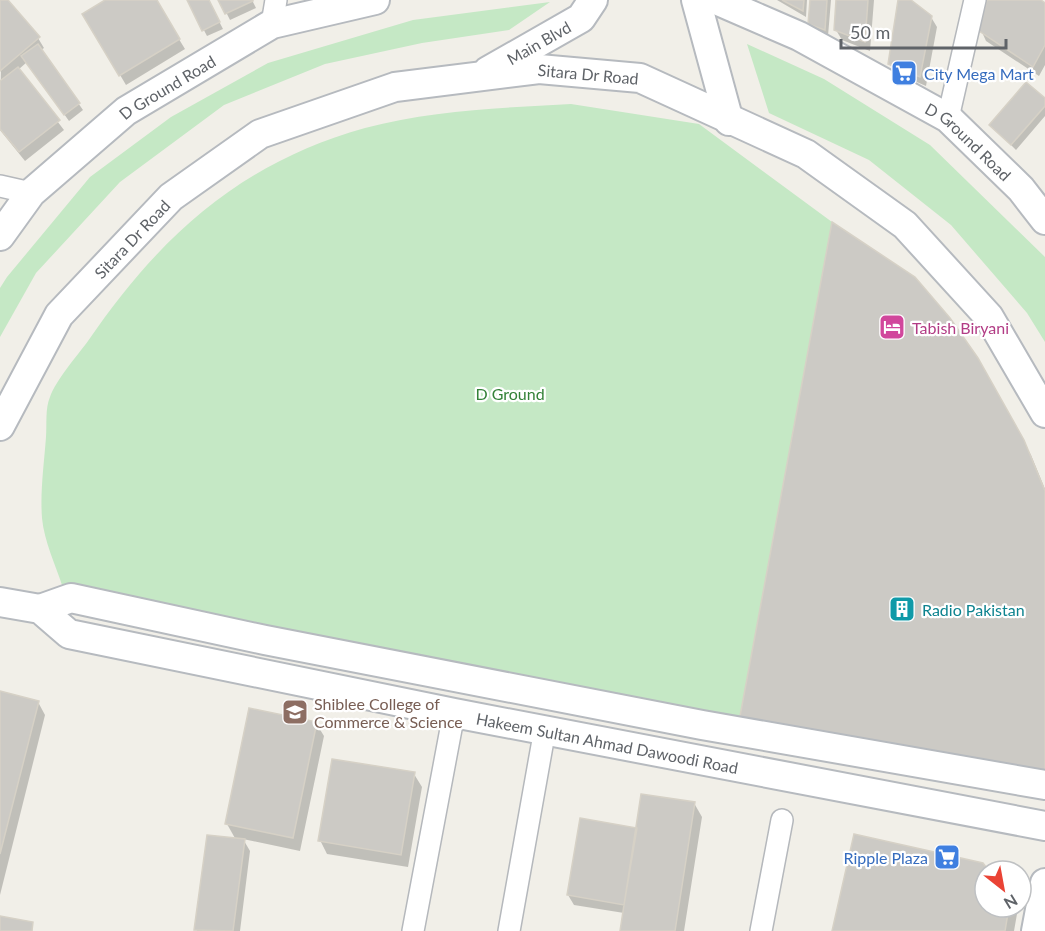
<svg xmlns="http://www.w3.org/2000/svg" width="1045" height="931" font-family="Lato,sans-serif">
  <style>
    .green { fill: #c5e8c5 }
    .shadow { fill: #0003 }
    .building { fill: #cccac5; stroke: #d6d1c6; stroke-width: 1.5 }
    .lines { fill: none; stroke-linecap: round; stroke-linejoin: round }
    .street-casing { stroke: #b5b8bc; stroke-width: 24 }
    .secondary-casing { stroke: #b6babf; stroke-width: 32 }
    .street { stroke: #fff; stroke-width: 21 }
    .secondary { stroke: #fff; stroke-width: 28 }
    .labels { text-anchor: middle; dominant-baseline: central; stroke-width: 4.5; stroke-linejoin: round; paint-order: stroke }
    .street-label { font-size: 16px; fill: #5f6368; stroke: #fff }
    .shop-label { font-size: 16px; fill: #366cbe; stroke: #fff; text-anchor: start }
    .hotel-label { font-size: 16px; fill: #b23c85; stroke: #fff; text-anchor: start }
    .park-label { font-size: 16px; fill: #348238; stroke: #fff }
    .culture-label { font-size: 16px; fill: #0d838f; stroke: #fff; text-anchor: start }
    .education-label { font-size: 16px; fill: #785e54; stroke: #fff; text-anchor: start }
  </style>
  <rect width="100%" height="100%" fill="#f1efe8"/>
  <path class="green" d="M550,2L509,30L422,43L325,64L224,105L120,182L36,273L0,337V288L7,277L90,177L171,117L268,63L413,20Z
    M747,44L824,79L930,145L1045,257V342L1027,313L951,225L869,160L769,113Z
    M571,104L699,124L832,222L738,727L63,588C56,566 44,541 42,518C40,492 44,464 46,437C47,425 45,408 50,397C56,380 77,356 88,341C160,236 240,163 365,128C432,110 502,108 571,104Z"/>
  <path class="shadow" d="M2,0H6L38,38L44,48L41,50L83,110L69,121L27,62L18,70L64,130L25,161L0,130Z
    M108,0H155L185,49L126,85L84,14Z
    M188,0H208L223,29L207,36Z
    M220,0H252L256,8L230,20Z
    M807,0L806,17L777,0Z
    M812,0H831L828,36L813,30L809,23Z
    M838,0H874L870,51L842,40L836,30Z
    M900,0H909L931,17L937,27L926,86L896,73L890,63Z
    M988,0H1039L1045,5V65L1039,76L986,41L981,30Z
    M1045,100V116L1016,150L991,125Z
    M985,373L1031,455L1045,489V790Z
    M0,693L38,702L45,715L0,895Z
    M316,723L324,736L300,851L243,839L250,851L240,931H197L208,836L236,840L227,824Z
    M414,774L422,787L408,867L327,854L320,840Z
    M694,803L702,817L684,931H621L624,913L574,905L568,895L637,829Z
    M855,836L987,871H985V907H1013L1017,914L1014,931H833Z"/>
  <path class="building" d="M0,0H8L40,37L0,71Z
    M105,0H157L180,39L119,76L82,14Z
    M187,0H209L220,22L202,31Z
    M218,0H253V1L225,14Z
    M782,0H804L803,11Z
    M810,0H827L825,30L808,24Z
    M836,0H868L865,42L834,30Z
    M898,0H911L932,16L920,77L888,64Z
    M987,0H1041L1045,3V45L1033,67L979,31Z
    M38,44L80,103L64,115L21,56Z
    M18,67L60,120L19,152L0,129V81Z
    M1026,82L1045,98V106L1011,145L989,125Z
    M832,222L915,277L950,318L978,358L1024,440L1045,491V778L738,727Z
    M0,691L39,701L0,854Z
    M249,708L317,722L293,838L225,824Z
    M332,759L415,772L401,855L318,841Z
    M641,794L695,802L675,931H620Z
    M580,818L637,828L624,905L567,895Z
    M854,834L983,863L989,871H985V907H1009L1005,931H832Z
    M207,835L245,839L233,931L194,930Z
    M0,916L33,922L32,931H0Z"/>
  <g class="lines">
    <g class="street-casing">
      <path id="street" d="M272,24L276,0
        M948,118L975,0
        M0,186L31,193
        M413,931L454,713
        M509,931L545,729
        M761,931L782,820"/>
    </g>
    <g class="secondary-casing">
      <g id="secondary">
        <path d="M696,0L729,121"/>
        <path id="s1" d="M716,0L799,36L948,118L1021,189L1045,220"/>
        <path id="s2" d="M488,71L581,18L593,0"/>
        <path id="s3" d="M0,236L31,193L126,111L272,24L375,0"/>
        <path id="s4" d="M0,426L59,315L171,197L260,134L395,87L539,69L640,78L806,154L905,225L989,317L1045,413"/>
        <path id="s5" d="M0,602L40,609L69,634L454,713L1045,826"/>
        <path d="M40,609L71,598L265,640L702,725L1045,785"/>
        <path d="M1036,931L1045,883"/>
      </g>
    </g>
    <use href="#street" class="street"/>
    <use href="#secondary" class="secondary"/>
  </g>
  <defs>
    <g id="supermarket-square" transform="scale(1.35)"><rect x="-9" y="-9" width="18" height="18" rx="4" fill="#3f7fe0" stroke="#fff"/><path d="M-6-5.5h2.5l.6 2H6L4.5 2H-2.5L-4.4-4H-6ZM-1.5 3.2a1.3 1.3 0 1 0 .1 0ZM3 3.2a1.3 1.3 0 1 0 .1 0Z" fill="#fff"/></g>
    <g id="hotel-square" transform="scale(1.35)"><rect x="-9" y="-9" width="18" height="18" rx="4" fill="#d1479c" stroke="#fff"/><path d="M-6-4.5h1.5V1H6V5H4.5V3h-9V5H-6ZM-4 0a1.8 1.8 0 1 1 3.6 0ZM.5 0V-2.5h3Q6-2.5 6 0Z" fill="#fff"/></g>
    <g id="building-square" transform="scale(1.35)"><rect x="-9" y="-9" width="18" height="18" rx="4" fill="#0f9aa8" stroke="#fff"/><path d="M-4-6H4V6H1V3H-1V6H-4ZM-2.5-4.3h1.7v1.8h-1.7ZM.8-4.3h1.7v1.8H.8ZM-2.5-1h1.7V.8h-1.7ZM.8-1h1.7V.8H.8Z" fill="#fff"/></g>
    <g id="university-square" transform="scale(1.35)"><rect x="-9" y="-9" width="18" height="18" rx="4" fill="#8d6e63" stroke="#fff"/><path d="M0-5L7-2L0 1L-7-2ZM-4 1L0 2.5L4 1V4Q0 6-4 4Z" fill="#fff"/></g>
  </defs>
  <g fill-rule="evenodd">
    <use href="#supermarket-square" x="904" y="73"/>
    <use href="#hotel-square" x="892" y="327"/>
    <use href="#building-square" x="902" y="609"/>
    <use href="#university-square" x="295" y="712"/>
    <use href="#supermarket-square" x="947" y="857"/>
  </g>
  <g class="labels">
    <g class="street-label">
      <text stroke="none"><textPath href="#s2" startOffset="58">Main Blvd</textPath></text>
      <text stroke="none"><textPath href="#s4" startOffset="735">Sitara Dr Road</textPath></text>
      <text stroke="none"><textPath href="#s3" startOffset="226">D Ground Road</textPath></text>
      <text stroke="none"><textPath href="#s1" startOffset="291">D Ground Road</textPath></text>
      <text stroke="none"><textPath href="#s4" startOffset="231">Sitara Dr Road</textPath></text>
      <text stroke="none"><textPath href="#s5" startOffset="628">Hakeem Sultan Ahmad Dawoodi Road</textPath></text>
    </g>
    <g class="shop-label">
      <text x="924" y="73">City Mega Mart</text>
      <text x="928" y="857" text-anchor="end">Ripple Plaza</text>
    </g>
    <g class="hotel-label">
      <text x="912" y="327">Tabish Biryani</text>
    </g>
    <g class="park-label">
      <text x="510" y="393">D Ground</text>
    </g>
    <g class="culture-label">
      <text x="922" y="609">Radio Pakistan</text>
    </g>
    <g class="education-label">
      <text x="314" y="703">Shiblee College of<tspan x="314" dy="18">Commerce &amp; Science</tspan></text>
    </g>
  </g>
  <g transform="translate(1003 889) rotate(149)"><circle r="28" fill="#ffffff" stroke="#bfc1c3" stroke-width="1.5"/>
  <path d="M0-4.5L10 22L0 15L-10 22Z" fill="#ea4335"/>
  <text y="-9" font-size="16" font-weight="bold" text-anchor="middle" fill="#5f6368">N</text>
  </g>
  <path d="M841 39v9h165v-9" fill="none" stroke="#5f6368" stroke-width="3"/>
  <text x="850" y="39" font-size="18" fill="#5f6368" stroke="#ffffff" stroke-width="4.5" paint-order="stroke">50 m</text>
</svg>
